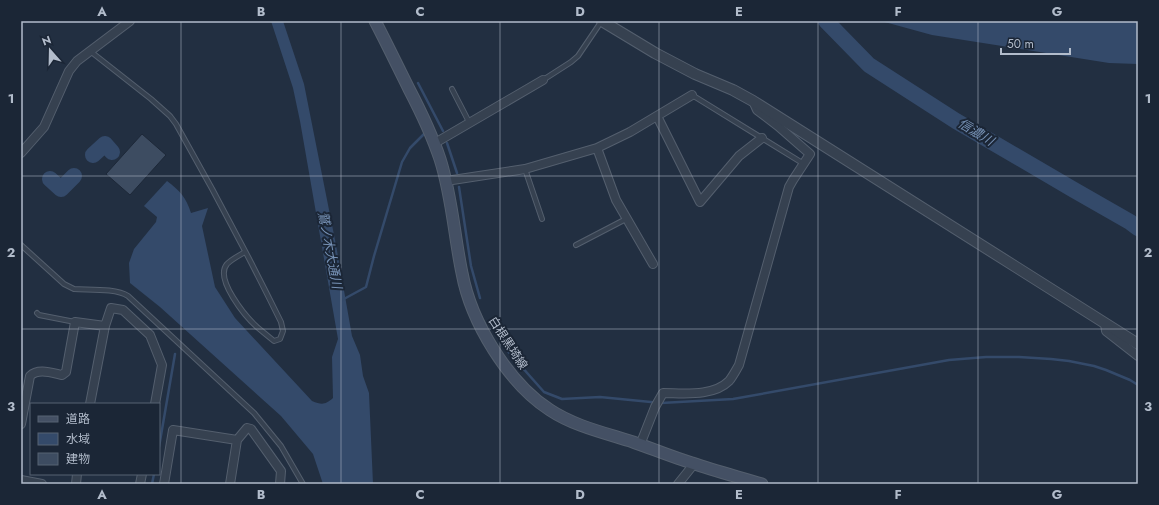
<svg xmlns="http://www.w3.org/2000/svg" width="1159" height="505" font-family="Jost,'Noto Sans JP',sans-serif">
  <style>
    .water { fill: #344a6a }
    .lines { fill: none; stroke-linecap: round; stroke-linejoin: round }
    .stream { stroke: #344a6a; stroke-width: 2.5 }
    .river { stroke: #344a6a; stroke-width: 16 }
    .building { fill: #3d4c61; stroke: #1d2838 }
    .service-casing { stroke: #545f6e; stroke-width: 6 }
    .minor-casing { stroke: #545f6e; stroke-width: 10 }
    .tertiary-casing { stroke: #545f6e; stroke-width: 12 }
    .secondary-casing { stroke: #545f6e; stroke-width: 13 }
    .service { stroke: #364150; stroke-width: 4 }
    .minor { stroke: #364150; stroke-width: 8 }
    .tertiary { stroke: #364150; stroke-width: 10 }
    .secondary { stroke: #445064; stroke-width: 11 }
    .grid { fill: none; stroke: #b2bccb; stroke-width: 1; stroke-opacity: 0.55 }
    .labels { text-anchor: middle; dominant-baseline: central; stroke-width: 4; stroke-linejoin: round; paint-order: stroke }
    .street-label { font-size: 12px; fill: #b2bccb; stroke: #1b2636 }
    .water-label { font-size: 13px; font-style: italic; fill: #7792b6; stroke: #1b2636 }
    .neatline { fill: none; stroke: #b2bccb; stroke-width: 1.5 }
    .grid-label { font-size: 13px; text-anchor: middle; font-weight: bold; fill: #b2bccb }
  </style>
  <rect width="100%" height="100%" fill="#222f41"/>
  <path class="water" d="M271,21H283L304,84L336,245L352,336L360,355L363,376L369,393L373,484H323L313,454L281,416L160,307L130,283L129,263L134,249L156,222L157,217L144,206L167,181C180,191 186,197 191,213L208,208L202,226L215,287L235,318L312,401C322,405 325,405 333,398L332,357L338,339L300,121L293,88Z
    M881,21H1138V64L1109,63L932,35Z"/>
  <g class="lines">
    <path class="stream" d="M418,83L443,131
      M447,143L457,173
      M459,187L471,266L480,298
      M342,300L366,287L374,256L402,162L410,148L424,134
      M496,332L506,349L544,392L562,399L600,397L661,403L733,399L949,360L986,357H1019L1051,359L1069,361L1094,366L1106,370L1130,380L1138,385
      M159,447L175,354
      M152,484L154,474"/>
    <path class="river" d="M826,21L869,65L956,121L1074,190L1130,222L1138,228
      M93,155L105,144L112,152
      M50,179L61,189L74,176"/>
  </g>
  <path class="building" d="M142,134L166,155L130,195L106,174Z"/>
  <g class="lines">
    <g class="service-casing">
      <path id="service" d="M90,51L151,99L170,116L176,124C213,189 248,255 281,322L283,331L280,339L274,341C269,337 263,332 257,327C246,317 214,279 227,264C232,259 240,255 245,252
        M543,80L571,62L578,56L601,22
        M452,89L469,122
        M692,95L804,164
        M525,169L542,219
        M21,245L64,284L74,289C89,290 116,288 128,296L254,413L281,446L303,484
        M576,245L626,219
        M37,313L39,315L75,322"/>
    </g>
    <g class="minor-casing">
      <path id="minor" d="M657,116L700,202L739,156L762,138
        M435,143L543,80
        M597,148L616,200L653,264
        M21,153L44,127L69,71L77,61L130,21
        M446,181L525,169L597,148L630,132L692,95
        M1105,323L1106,331L1138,356
        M90,404L105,326L111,308L123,310L150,335L162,365L155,404
        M21,424L30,376C38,368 52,373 62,375L66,372L75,322L105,326
        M237,440L247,428L251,429L281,471L280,484
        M640,445L655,407L663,393C683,393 713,397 729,381C733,376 736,370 739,365L789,187L793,180L810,154L778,126L757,110L753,101
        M21,480L42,484
        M76,484L77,474
        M140,484L142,474
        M164,484L173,430L237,440L230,484
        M678,484L694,464"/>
    </g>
    <g class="tertiary-casing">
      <path id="tertiary" d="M602,21L655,53L695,74L733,90L753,101L1138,344"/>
    </g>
    <g class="secondary-casing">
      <path id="secondary" d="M375,21C387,44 398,67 409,89C421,112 432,135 440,159C452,196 454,235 462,273C471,322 508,383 550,410C574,426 605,433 633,442C653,449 672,457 692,463C715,471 739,477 762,484"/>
    </g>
    <use href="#service" class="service"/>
    <use href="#minor" class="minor"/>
    <use href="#tertiary" class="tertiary"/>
    <use href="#secondary" class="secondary"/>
  </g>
  <path class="grid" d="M181,21V484M341,21V484M500,21V484M659,21V484M818,21V484M978,21V484M21,176H1138M21,329H1138"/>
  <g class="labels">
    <g class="street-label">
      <text transform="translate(508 343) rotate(57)">白根黒埼線</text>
    </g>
    <g class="water-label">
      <text transform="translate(976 132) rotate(31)">信濃川</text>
      <text transform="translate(330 250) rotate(79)">鷲ノ木大通川</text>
    </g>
  </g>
  <rect width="1159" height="505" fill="none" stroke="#1b2636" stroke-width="44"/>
  <rect x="30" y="403" width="130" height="72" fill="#1b2636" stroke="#576272"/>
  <rect x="38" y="416" width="20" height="6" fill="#445064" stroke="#576272"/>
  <text x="66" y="423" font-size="12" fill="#b2bccb">道路</text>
  <rect x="38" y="433" width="20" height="12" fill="#344a6a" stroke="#576272"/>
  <text x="66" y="443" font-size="12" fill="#b2bccb">水域</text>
  <rect x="38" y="453" width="20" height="12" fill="#3d4c61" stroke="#576272"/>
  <text x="66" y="463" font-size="12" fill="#b2bccb">建物</text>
  <g transform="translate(50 50) rotate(340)" stroke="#1b2636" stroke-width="3" paint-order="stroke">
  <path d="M0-3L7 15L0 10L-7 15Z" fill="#b2bccb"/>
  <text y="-6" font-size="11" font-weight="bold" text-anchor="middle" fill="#b2bccb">N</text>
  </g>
  <path d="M1001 48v6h69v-6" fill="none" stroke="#b2bccb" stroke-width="2"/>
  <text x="1007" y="48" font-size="12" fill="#b2bccb" stroke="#1b2636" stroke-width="3" paint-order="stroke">50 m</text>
  <rect x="22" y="22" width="1115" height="461" class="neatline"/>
  <g class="grid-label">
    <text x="102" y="16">A</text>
    <text x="261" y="16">B</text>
    <text x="420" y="16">C</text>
    <text x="580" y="16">D</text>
    <text x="739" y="16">E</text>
    <text x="898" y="16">F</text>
    <text x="1057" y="16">G</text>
    <text x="11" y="103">1</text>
    <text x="1148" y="103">1</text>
    <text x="11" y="257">2</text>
    <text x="1148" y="257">2</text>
    <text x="11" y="411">3</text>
    <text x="1148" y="411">3</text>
    <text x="102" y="499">A</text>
    <text x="261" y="499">B</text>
    <text x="420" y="499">C</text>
    <text x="580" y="499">D</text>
    <text x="739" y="499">E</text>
    <text x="898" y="499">F</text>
    <text x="1057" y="499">G</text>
  </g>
</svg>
